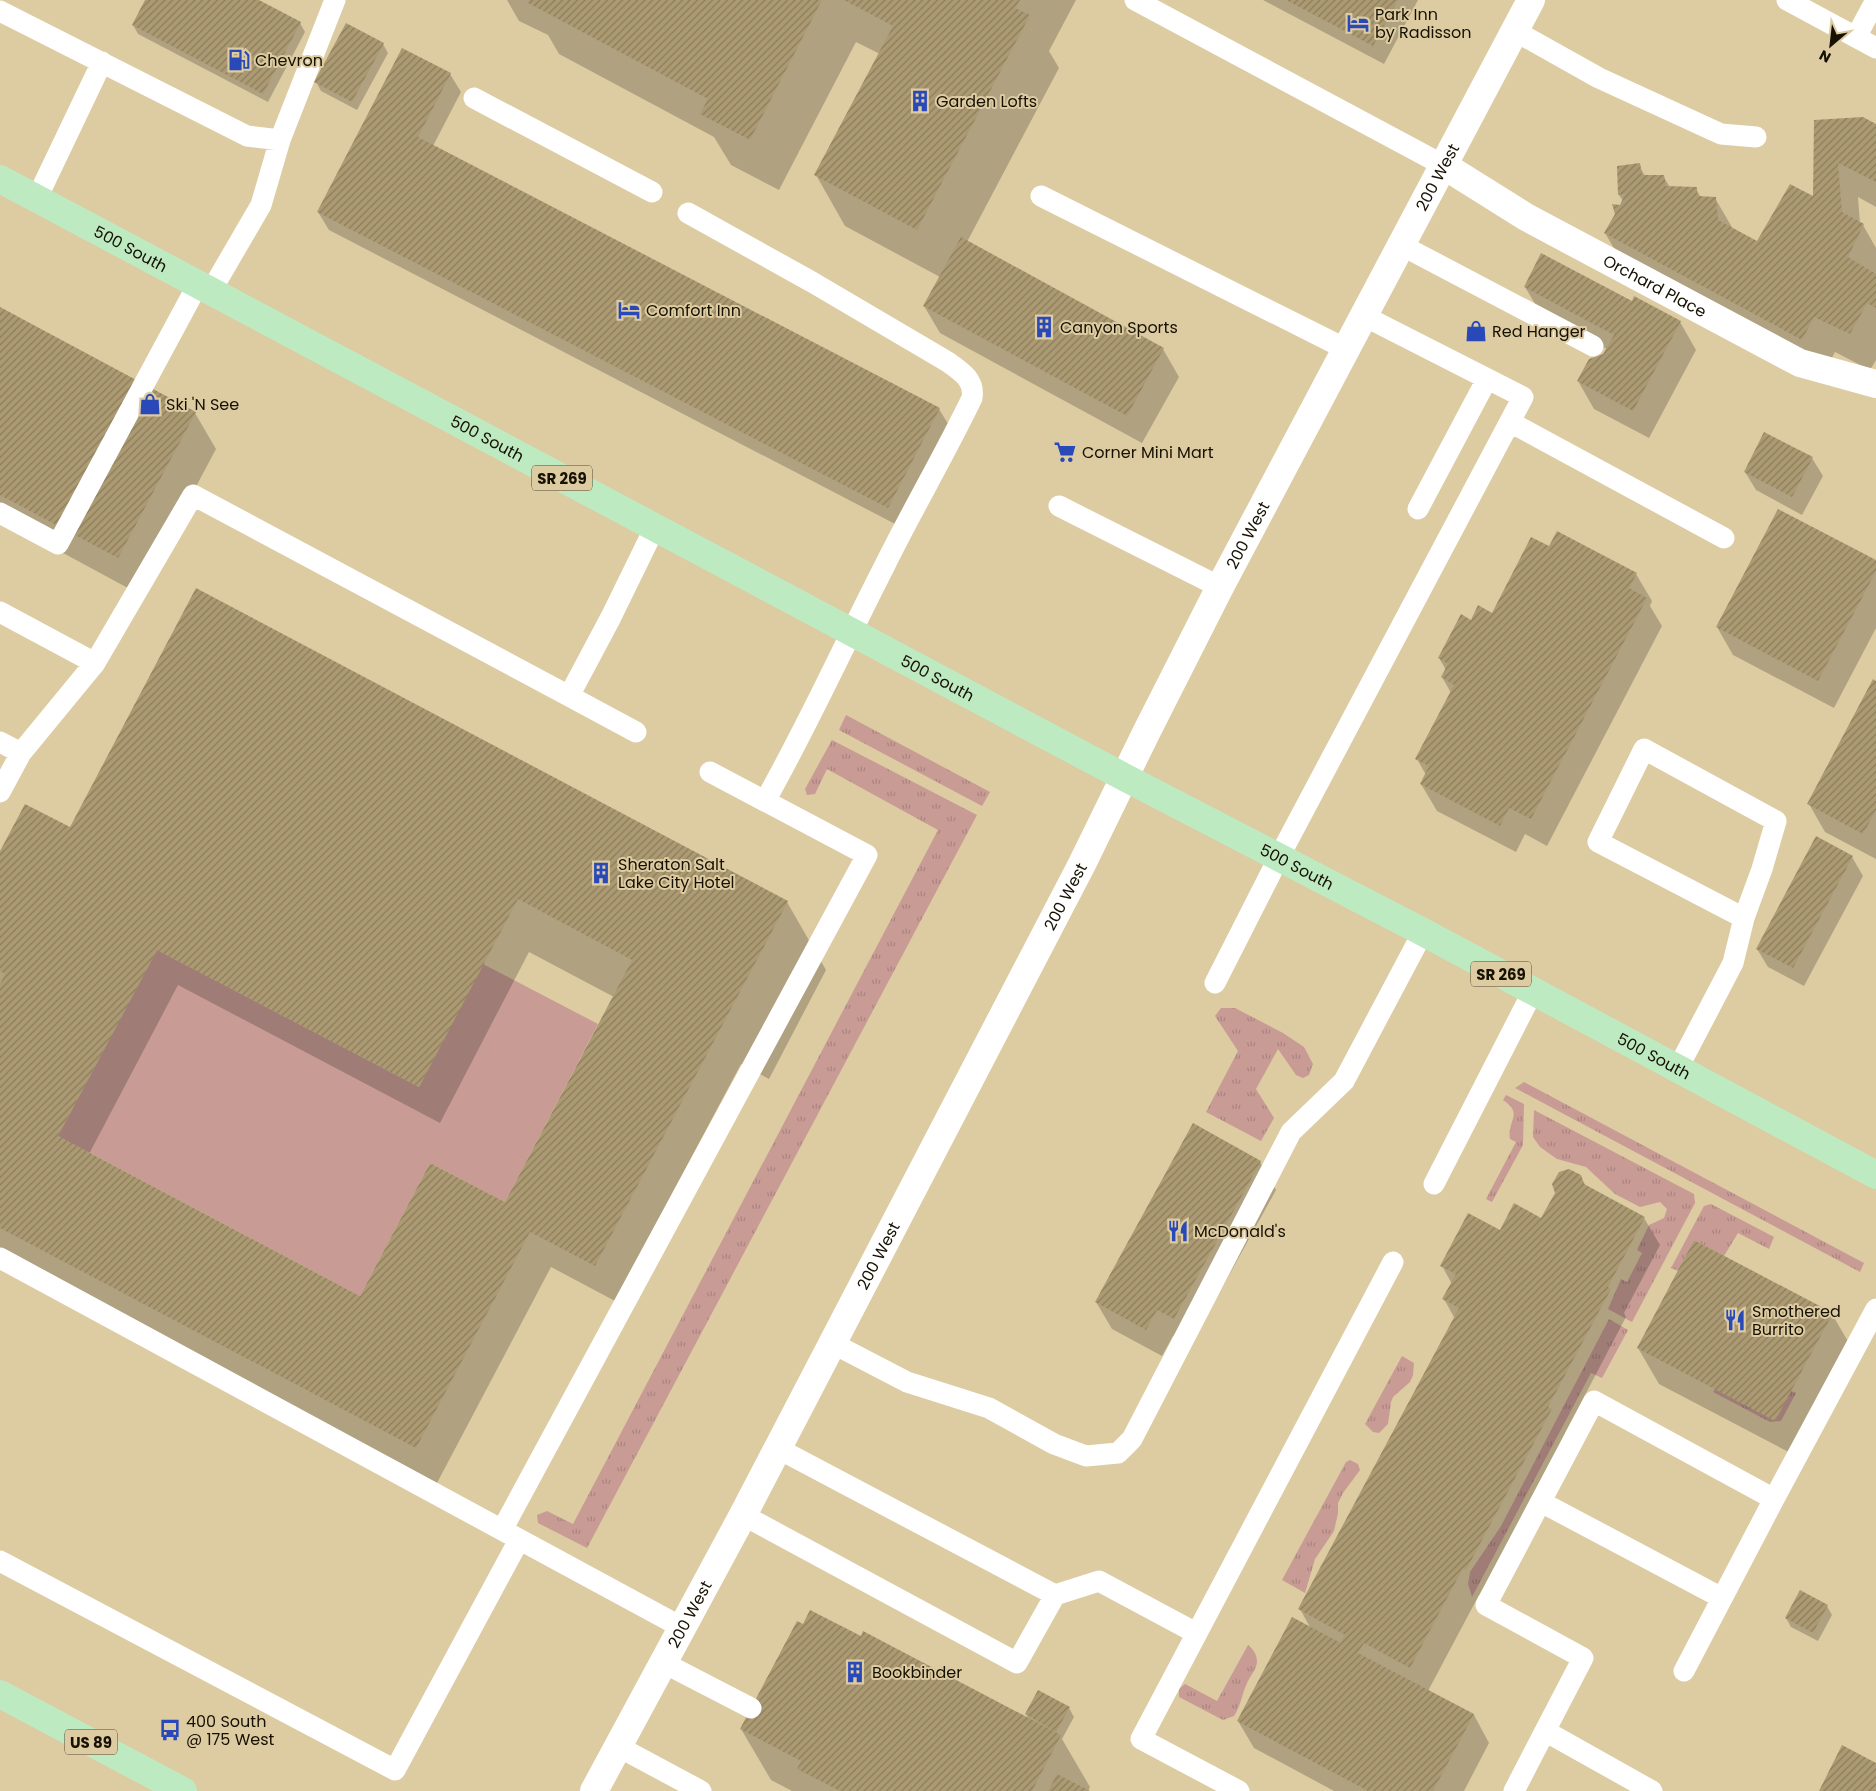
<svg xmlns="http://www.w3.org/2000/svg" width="1876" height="1791" font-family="Poppins,sans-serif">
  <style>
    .grass { fill: url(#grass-tufts) }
    .green { fill: #c89b95 }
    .shadow { fill: #0003; fill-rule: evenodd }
    .building { fill: url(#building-hatch); fill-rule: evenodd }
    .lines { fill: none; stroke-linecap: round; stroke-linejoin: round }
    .service { stroke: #fff; stroke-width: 21 }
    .minor { stroke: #fff; stroke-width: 28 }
    .tertiary { stroke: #fff; stroke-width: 28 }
    .primary { stroke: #beeac2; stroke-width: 28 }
    .labels { text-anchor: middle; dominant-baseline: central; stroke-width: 4; stroke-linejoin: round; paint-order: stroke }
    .shield { fill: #ddcba2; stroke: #524933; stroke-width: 1 }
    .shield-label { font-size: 15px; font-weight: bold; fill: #171103 }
    .poi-label { font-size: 16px; fill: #171103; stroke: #ddcba2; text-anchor: start }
    .street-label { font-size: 16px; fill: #171103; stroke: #ddcba2 }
  </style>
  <defs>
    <pattern id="grass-tufts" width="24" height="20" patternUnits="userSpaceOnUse" patternTransform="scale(1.25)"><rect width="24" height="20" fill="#c89b95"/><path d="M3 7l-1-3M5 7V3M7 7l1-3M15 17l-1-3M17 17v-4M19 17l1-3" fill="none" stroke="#ab847f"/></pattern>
    <pattern id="building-hatch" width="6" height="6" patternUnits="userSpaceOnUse" patternTransform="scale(1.25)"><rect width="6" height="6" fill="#ac9a73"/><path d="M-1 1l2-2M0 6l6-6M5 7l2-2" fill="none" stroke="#8b7c5c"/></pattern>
  </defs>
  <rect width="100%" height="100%" fill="#ddcba2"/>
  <path class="grass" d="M846,715L990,792L982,806L839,730Z
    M832,740L977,815L587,1548L538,1523L537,1515L547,1511L573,1524L938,830L827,769L815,794L807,795L805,789Z
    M1221,1008H1235L1283,1033L1304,1047L1313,1064L1309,1075L1303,1078L1296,1075L1278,1049L1256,1089L1274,1118L1261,1141L1206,1112L1238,1051L1215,1016Z
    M1524,1082L1864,1263L1860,1272L1515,1088Z
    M1506,1095L1524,1104L1523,1145L1492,1202L1486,1199L1516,1142L1510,1139C1507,1120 1524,1114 1503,1100Z
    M1534,1110L1694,1194L1695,1203L1632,1322L1608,1309L1621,1279L1627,1282L1642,1253L1637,1250L1649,1225L1664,1218L1667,1209L1660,1202L1640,1207L1615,1194L1586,1167L1557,1159L1540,1147L1533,1137Z
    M1711,1204L1774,1237L1769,1249L1738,1233L1724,1256L1694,1240L1678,1271L1671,1268L1704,1206Z
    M1609,1319L1628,1330L1602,1378L1591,1373L1472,1597L1468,1584L1470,1572L1501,1526Z
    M1402,1356L1414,1363L1413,1375L1410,1382L1393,1397L1391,1402L1388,1424L1379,1433L1373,1432L1365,1424Z
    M1715,1389L1791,1391L1796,1393L1781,1421L1770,1422L1713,1392Z
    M1350,1460L1358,1464L1360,1470L1343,1493L1338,1503V1513L1334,1531L1315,1559L1305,1593L1282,1580L1346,1462Z
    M1248,1645C1253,1649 1257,1654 1257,1662C1256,1670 1250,1676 1247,1683C1242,1694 1241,1705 1234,1716L1223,1720L1179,1697V1689L1185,1684L1217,1701Z"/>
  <path class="green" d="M157,950L419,1087L483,964L598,1024L505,1202L430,1163L360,1296L58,1136Z"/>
  <path class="shadow" d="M146,0H257L300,23L305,32L268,102L138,34L133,25Z
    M507,0H1076L1049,51L1059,68L967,242L1163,349L1179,377L1142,443L940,333L924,306L940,277L845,226L816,175L880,54L856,42L779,190L731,165L714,137L559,54L548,35L519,21Z
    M1263,0H1418L1384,64Z
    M383,44L388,53L357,110L321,91L316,82Z
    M450,74L461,92L433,146L939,409L950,427L899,526L329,230L318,212Z
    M1815,121L1876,126V207L1858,197L1860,223L1863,225L1876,248V360L1870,370L1835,352L1823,375L1626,269L1605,233L1623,201L1619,195L1618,167L1639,165L1645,176H1663L1670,187L1696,188L1701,198H1715L1733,229L1758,243L1814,198Z
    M1525,287L1632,303L1680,322L1696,350L1649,438L1594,409L1578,381L1604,355L1607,349L1541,314Z
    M0,309L195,413L216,449L139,594L0,519Z
    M1812,458L1823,476L1802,515L1756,490L1745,472Z
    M1549,548L1636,574L1652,601L1650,606L1662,626L1547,846L1525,834L1516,852L1437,811L1421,784L1426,775L1417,759L1451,693L1442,677L1446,670L1439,658L1472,622L1492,614Z
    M1876,561V628L1834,708L1733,655L1717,627Z
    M1876,682V859L1825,832L1809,804Z
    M70,829L787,902L826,970L769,1079L741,1064L615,1301L551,1267L437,1483L0,1252V854ZM529,952L614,997L505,1203L361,1298L89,1154L178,985L440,1123Z
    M1816,837L1852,857L1863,876L1804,986L1768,967L1757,949Z
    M1260,1162L1276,1190L1190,1346L1173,1336L1162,1356L1112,1329L1096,1302Z
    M1580,1176L1586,1186L1644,1218L1660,1245L1624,1313L1626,1317L1565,1433L1567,1438L1482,1597L1479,1595L1428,1691L1474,1715L1489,1743L1464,1791H1334L1254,1748L1238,1721L1311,1629L1300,1609L1455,1319L1444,1299L1452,1284L1442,1266L1500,1231L1542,1219Z
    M1832,1314L1853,1350L1796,1456L1659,1384L1638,1348Z
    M1827,1606L1832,1615L1818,1641L1791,1627L1786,1618Z
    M1069,1708L1074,1717L1062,1739L1090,1787L1088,1791H792L771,1780L741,1729L1029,1720L1026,1714Z"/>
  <path class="building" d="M145,0H259L301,22L263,94L132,25Z
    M529,0H822L750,140L700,114L708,99L528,3Z
    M844,0H1020L1015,8L1030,15L917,230L814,175L893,26Z
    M1286,0H1398L1373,46Z
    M346,23L384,43L352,102L314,82Z
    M402,48L451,73L418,137L940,408L888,508L317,212Z
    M1863,117L1876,124V182L1838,163L1842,212L1864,224L1848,257L1876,274V308L1867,303L1850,334L1814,317L1802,340L1604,233L1615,214L1612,204L1620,205L1625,194L1618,195L1617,166L1640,163L1642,175H1664L1666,186L1697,187V196L1716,197L1718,220L1757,241L1790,184L1813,196L1814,120Z
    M961,237L1164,348L1127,416L923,306Z
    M1541,253L1632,301L1634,296L1681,321L1633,411L1577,381L1589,359L1603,354L1614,335L1524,287Z
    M0,307L196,412L118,558L0,495Z
    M1764,432L1813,457L1792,497L1744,472Z
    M1778,509L1876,560V571L1818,681L1716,627Z
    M1557,531L1637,573L1629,588L1647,598L1531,819L1509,808L1500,826L1420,784L1429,766L1415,759L1454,685L1441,677L1448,664L1438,658L1461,614L1471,620L1478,605L1492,613L1531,537L1549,546Z
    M196,588L788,901L595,1266L530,1232L416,1448L0,1228V984L5,974L0,971V851L25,804L70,827ZM518,899L632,960L505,1202L430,1163L360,1296L58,1136L157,950L419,1087Z
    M1873,679L1876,681V810L1863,834L1807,804Z
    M1816,836L1853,856L1793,968L1756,949Z
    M1193,1123L1261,1161L1174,1319L1157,1310L1146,1330L1095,1302Z
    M1569,1169L1581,1175L1584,1184L1645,1217L1608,1287L1611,1289L1548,1407L1552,1409L1466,1570L1463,1568L1410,1668L1364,1643L1358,1653L1474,1714L1433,1791H1368L1237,1721L1292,1617L1341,1643L1345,1635L1298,1609L1459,1308L1442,1299L1456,1274L1440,1266L1468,1213L1500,1230L1514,1203L1541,1218L1555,1193L1552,1184L1559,1172Z
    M1694,1240L1833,1313L1775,1421L1637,1348Z
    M1800,1590L1828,1605L1813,1633L1785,1618Z
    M810,1610L861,1636L863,1631L1061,1735L1032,1791H840L797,1769L801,1761L740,1729L797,1621L803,1624Z
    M1038,1690L1070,1707L1056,1732L1025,1714Z
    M1842,1745L1876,1763V1791H1819Z
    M1057,1774L1090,1791H1048Z"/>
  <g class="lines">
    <path class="service" d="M1135,0L1443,165
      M1787,0L1876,48
      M0,11L247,136L280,140L335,0
      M1515,31L1599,78L1721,134L1756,137
      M1856,37L1876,0
      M474,98L652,192
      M1041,196L1346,349
      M37,198L102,62
      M688,213L812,282L948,362C962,372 975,380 972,398C944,456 912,510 884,567C844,645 808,725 765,801
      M1401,245L1593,346
      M211,291L261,205L280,140
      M1510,422L1724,538
      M1059,506L1220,587
      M1418,509L1487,379
      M0,513L58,544L198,284
      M0,612L95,663L21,753L0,742
      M95,663L193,495L569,696L611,617L655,527
      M569,696L636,732
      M0,792L21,753
      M1215,983L1279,857L1523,397L1364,316
      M1678,1068L1733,963L1744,918L1762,869L1776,821L1644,749L1598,842L1744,918
      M1434,1184L1533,991
      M0,1258L683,1628
      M832,1343L907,1382L989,1408L1054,1444L1086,1456L1118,1453L1132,1439L1291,1132L1344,1081L1423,932
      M1541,1502L1722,1598
      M743,1515L1017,1663L1055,1595L777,1448
      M502,1530L867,855L710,772
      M0,1561L395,1770L519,1540
      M1055,1595L1099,1581L1196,1633
      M664,1663L751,1708
      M1684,1671L1774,1499
      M1545,1731L1583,1658L1486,1605L1594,1401L1774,1499L1876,1309
      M619,1747L701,1791
      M1239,1791L1141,1739L1393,1262
      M1514,1791L1545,1731L1652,1791"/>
    <path class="minor" id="s1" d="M1443,165L1526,217L1800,363L1876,384"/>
    <path class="tertiary" id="s2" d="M594,1791L743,1515L1082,864L1147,731L1220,587L1531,0"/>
    <g class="primary">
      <path id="s3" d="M0,179L1124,777L1423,932L1876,1175"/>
      <path d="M0,1694L183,1791"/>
    </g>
  </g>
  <defs>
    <g id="hotel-bare" transform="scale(1.725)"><path d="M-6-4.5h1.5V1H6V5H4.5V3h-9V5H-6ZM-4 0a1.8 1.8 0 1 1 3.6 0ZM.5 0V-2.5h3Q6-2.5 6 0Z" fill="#2a49b9" stroke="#ddcba2" stroke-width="2.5" paint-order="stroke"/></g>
    <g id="fuel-bare" transform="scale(1.725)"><path d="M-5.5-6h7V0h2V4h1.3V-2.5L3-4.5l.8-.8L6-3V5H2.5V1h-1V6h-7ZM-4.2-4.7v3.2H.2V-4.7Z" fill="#2a49b9" stroke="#ddcba2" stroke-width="2.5" paint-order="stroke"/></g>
    <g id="building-bare" transform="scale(1.725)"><path d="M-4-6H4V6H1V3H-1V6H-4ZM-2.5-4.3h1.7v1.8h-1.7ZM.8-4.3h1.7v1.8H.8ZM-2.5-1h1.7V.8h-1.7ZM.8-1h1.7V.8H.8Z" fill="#2a49b9" stroke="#ddcba2" stroke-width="2.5" paint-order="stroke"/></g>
    <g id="shop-bare" transform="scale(1.725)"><path d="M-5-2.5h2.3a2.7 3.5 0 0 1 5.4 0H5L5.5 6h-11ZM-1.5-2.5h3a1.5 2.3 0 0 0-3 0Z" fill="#2a49b9" stroke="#ddcba2" stroke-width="2.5" paint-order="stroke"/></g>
    <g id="supermarket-bare" transform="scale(1.725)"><path d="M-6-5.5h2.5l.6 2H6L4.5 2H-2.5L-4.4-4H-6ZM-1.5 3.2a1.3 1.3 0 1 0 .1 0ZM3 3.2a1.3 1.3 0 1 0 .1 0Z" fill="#2a49b9" stroke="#ddcba2" stroke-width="2.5" paint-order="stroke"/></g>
    <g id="restaurant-bare" transform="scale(1.725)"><path d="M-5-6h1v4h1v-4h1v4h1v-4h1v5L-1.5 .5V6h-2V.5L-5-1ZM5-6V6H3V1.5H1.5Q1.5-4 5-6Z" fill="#2a49b9" stroke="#ddcba2" stroke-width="2.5" paint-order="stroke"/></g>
    <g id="bus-bare" transform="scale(1.725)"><path d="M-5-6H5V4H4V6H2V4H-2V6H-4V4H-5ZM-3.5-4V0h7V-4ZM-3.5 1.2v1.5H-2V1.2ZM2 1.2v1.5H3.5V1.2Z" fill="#2a49b9" stroke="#ddcba2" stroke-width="2.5" paint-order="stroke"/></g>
  </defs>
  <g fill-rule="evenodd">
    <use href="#hotel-bare" x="1358" y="23"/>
    <use href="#fuel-bare" x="239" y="60"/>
    <use href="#building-bare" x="920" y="101"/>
    <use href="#hotel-bare" x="629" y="310"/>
    <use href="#building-bare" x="1044" y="327"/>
    <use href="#shop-bare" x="1476" y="331"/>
    <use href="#shop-bare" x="150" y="404"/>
    <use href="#supermarket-bare" x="1065" y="452"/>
    <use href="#building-bare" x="601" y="873"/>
    <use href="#restaurant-bare" x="1178" y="1231"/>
    <use href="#restaurant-bare" x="1735" y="1320"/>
    <use href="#building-bare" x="855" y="1672"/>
    <use href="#bus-bare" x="170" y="1730"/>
  </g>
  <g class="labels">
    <g class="shield">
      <rect x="532" y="465.5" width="60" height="25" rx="4"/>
      <rect x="1471" y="961.5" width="60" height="25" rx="4"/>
      <rect x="65" y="1729.5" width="52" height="25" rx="4"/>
    </g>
    <g class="shield-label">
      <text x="562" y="478">SR 269</text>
      <text x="1501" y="974">SR 269</text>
      <text x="91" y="1742">US 89</text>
    </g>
    <g class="poi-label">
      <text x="1375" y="14">Park Inn<tspan x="1375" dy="18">by Radisson</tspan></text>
      <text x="255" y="60">Chevron</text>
      <text x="936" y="101">Garden Lofts</text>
      <text x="646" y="310">Comfort Inn</text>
      <text x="1060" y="327">Canyon Sports</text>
      <text x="1492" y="331">Red Hanger</text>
      <text x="166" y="404">Ski 'N See</text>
      <text x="1082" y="452">Corner Mini Mart</text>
      <text x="618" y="864">Sheraton Salt<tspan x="618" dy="18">Lake City Hotel</tspan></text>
      <text x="1194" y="1231">McDonald's</text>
      <text x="1752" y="1311">Smothered<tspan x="1752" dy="18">Burrito</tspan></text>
      <text x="872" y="1672">Bookbinder</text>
      <text x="186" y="1721">400 South<tspan x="186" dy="18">@ 175 West</tspan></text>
    </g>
    <g class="street-label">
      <text stroke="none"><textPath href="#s2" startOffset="1821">200 West</textPath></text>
      <text stroke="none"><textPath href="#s3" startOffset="148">500 South</textPath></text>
      <text stroke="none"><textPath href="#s1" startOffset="244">Orchard Place</textPath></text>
      <text stroke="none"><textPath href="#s3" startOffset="552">500 South</textPath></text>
      <text stroke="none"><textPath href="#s2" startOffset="1416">200 West</textPath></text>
      <text stroke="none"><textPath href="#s3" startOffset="1062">500 South</textPath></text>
      <text stroke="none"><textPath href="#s3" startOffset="1468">500 South</textPath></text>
      <text stroke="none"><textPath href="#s2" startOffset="1011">200 West</textPath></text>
      <text stroke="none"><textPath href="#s3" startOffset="1872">500 South</textPath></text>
      <text stroke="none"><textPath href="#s2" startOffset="606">200 West</textPath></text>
      <text stroke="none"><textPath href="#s2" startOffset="201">200 West</textPath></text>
    </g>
  </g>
  <g transform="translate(1831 45) rotate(208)" stroke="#ddcba2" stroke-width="4" paint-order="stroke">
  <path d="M0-4L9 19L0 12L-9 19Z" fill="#171103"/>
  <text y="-8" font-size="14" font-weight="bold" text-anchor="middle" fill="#171103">N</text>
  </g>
</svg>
